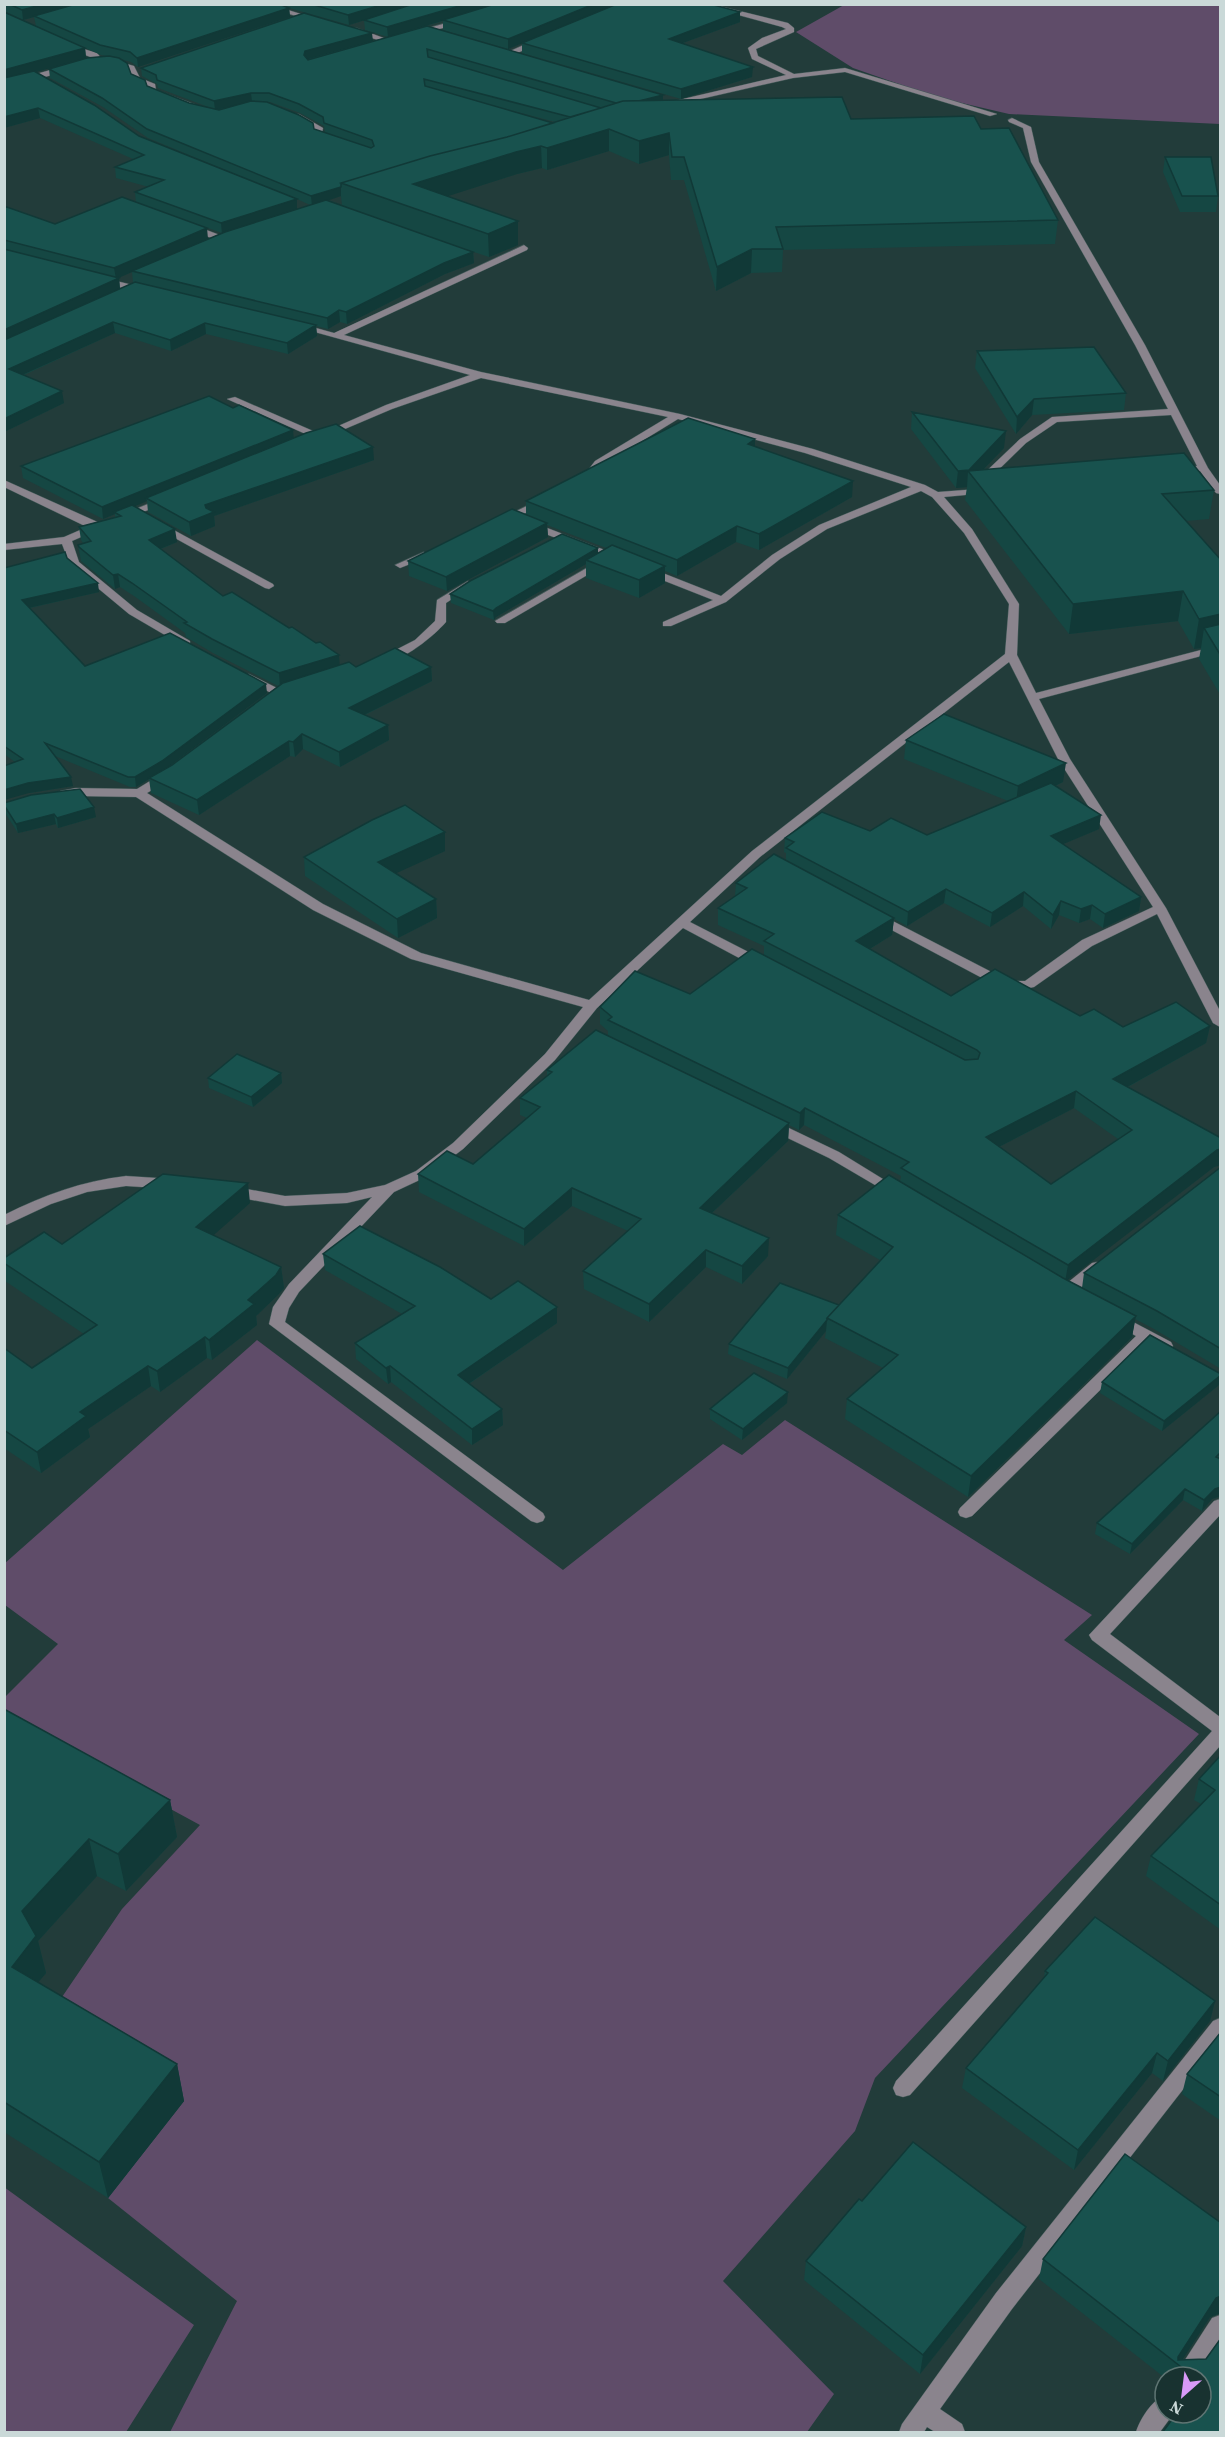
<svg xmlns="http://www.w3.org/2000/svg" width="1225" height="2437" font-family="'Source Serif 4',serif">
  <style>
    .green { fill: #5f4c69 }
    .lines { fill: none; stroke-linecap: round; stroke-linejoin: round }
    .minor-casing { stroke: #405856; stroke-width: 1 }
    .minor { fill: #8a848d; fill-rule: evenodd }
    .wall { fill: #154743; fill-rule: evenodd }
    .shaded-wall { fill: #113937 }
    .building { fill: #18524e; stroke: #113937; stroke-width: 1.5; fill-rule: evenodd }
  </style>
  <rect width="100%" height="100%" fill="#223c3a"/>
  <path class="green" d="M844,5H1220V124L1009,114L936,97L853,68L796,32Z
    M257,1340L563,1570L723,1444L742,1455L785,1420L1092,1615L1064,1640L1199,1734L875,2078L855,2131L723,2281L834,2394L807,2432H170L237,2301L108,2198L184,2101L47,2019L122,1909L200,1825L5,1719V1697L58,1644L5,1605L4,1564Z
    M4,2187L194,2325L126,2432H5Z"/>
  <g class="lines">
    <g class="minor-casing">
      <path id="minor" d="M256,4H269L320,20L316,22Z
        M698,4H711L788,23L794,28V32L756,49L758,56L794,74L845,68L997,114L990,116L845,72L793,78L670,106V102L786,75L752,59L748,48L762,38L786,29L782,27Z
        M461,19L464,23L414,35L410,33Z
        M351,28H357L389,40L385,42L351,32Z
        M537,39L544,41L513,55L506,53Z
        M64,43L97,53L102,59L89,66L4,87V83L93,58L64,47Z
        M110,59L134,66L140,78L155,84L156,90L213,111L206,113L149,93L148,87L133,81L129,69L107,63Z
        M293,114H299L323,128L322,133L336,140L332,142L315,136L316,131L293,118Z
        M1012,118L1031,127L1039,162L1145,345L1208,468L1220,485V494L1216,493L1200,471L1178,474L1173,471L1178,468L1197,466L1171,415L1057,422L1026,443L985,483L976,481L1020,439L1052,417L1168,409L1135,345L1031,162L1023,128L1009,122L1008,120Z
        M188,223L225,237L226,239L219,241L185,228V224Z
        M524,245L528,248L527,250L344,335L481,372L680,414L813,449L925,485L938,492L991,488L992,490L987,493L944,497L972,529L1019,604L1017,655L1036,693L1220,645V651L1039,699L1070,759L1166,908L1220,1011V1027L1213,1023L1157,914L1092,946L1034,987L1019,990L1001,988L869,918L871,915H881L1009,981H1025L1082,940L1153,907L1058,759L1009,662L760,857L690,922L766,961L768,964L766,967H756L683,928L597,1008L555,1060L463,1149L426,1177L394,1192L299,1292L289,1308L285,1322L543,1513L545,1517L543,1521L537,1523L531,1521L269,1324L273,1307L289,1284L372,1197L347,1203L285,1206L230,1196L223,1191L230,1186L285,1196L347,1193L385,1185L416,1171L453,1143L545,1054L583,1007L411,959L313,910L136,797L76,796L64,798L58,794L60,791L76,788L137,789L163,773H171V779L147,793L323,904L421,953L589,1000L752,851L1005,654L1009,604L964,533L932,497L921,491L827,529L780,559L726,602L671,626H663V622L713,600L642,572V568H650L721,596L772,555L819,525L911,487L805,453L678,419L603,465L591,480H583L582,478L595,461L668,417L481,378L392,409L319,440L227,399L235,397L320,434L386,405L470,375L293,326L298,323L334,333Z
        M100,277L149,289L150,291L146,294L97,282V278Z
        M4,480L102,524V528L72,541L79,562L137,610L190,641V645H182L129,614L70,565L62,544L4,550V544L64,537L87,527L4,487Z
        M165,497L170,500L169,502L125,519L116,517Z
        M545,497L550,500L549,502L505,523L496,521Z
        M529,521L623,557L624,559L619,562L615,561L525,526L524,524Z
        M159,522L273,584L274,586L269,589L265,588L155,527V523Z
        M424,552L429,555L428,557L400,568L395,565Z
        M604,558L608,559V563L505,623H497L495,621Z
        M468,581L472,582V586L446,603V622C434,636 399,665 380,662V658L415,640L435,621L437,600Z
        M249,674L283,691L285,693L273,703H265L263,701L271,693L245,679L243,677Z
        M770,1119L839,1152L904,1192L897,1197L892,1195L829,1158L765,1127L763,1124L765,1121Z
        M126,1176L173,1179L180,1184L173,1189L126,1186L87,1192L51,1204L4,1226V1215C44,1195 82,1181 126,1176Z
        M1097,1262L1102,1263L1105,1267L1102,1271L1071,1296H1061L1058,1292L1061,1288L1092,1263Z
        M1118,1314L1171,1342L1173,1346L1171,1350H1159L1148,1343L972,1516L966,1518L960,1516L958,1512L960,1508L1136,1336L1112,1323L1110,1319L1112,1315Z
        M1220,1499V1515L1110,1634L1220,1717V1746L910,2095L903,2097L896,2095L893,2088L896,2081L1212,1731L1092,1640L1089,1635L1214,1501Z
        M1220,2018V2042L1012,2309L940,2409L962,2424L965,2432H935L927,2427L924,2432H899L902,2424L996,2293L1213,2021Z
        M1220,2315V2345L1198,2377H1174L1212,2318Z
        M1165,2395V2413H1174L1160,2432H1136C1140,2419 1152,2400 1165,2395Z"/>
    </g>
    <use href="#minor" class="minor"/>
  </g>
  <path class="wall" d="M4,4H710L740,12V22L683,43L752,77L681,99L522,53V43L508,49L443,30V21L388,37L365,30L364,20L375,17L349,25L289,8L290,17L138,67L131,62L120,59L131,74L147,86L189,103L211,108L158,88L157,84L142,76L141,68L373,41L427,26L663,95V100L851,119L981,129L1058,220L1055,244L783,250L782,272L751,273L716,291L684,180H671L669,155L639,164L609,151L547,170L542,168L517,174L447,196L518,221V245L489,257L456,246L473,252L474,263L445,274L347,324L340,322L328,329L316,326L317,336L288,354L206,334L171,351L115,333L24,375L64,403L4,432V206L55,224L208,239L222,233L136,203L135,192L149,187L116,178L115,167L133,159L40,118L4,128L36,26L34,17L23,20L4,11ZM85,48L101,55L107,56L49,69L50,78L103,107L148,138L283,194L139,136L35,72L86,58ZM260,102H270L300,113L324,126L325,132L369,148L314,129ZM491,105L555,122L553,123ZM341,196L342,205L328,200ZM297,199L310,205L297,209ZM132,272L133,282L134,283L120,289L119,278H117Z
    M1165,157L1218,196L1216,212H1180L1163,172Z
    M977,351L1126,393L1124,410L1032,415L1016,434L975,368Z
    M912,412L1004,448L983,470L1214,490L1209,519L1186,521L1221,560V696L1199,659L1201,648L1194,649L1178,621L1069,634L965,500L967,487L956,488L911,429Z
    M293,438L374,460L214,516L215,526L191,536L148,512L147,501L134,506L177,542L161,549L223,596L339,665L356,667H431L432,681L365,715L388,725L389,740L340,767L303,749L295,757L290,756L199,815L151,793L149,779L136,787H130L55,756L73,786L29,793L15,762L4,754V568L67,558L99,592L30,608L85,666L267,693L165,769L172,765L278,686L213,653L186,637L185,633L134,596L120,587L115,589L81,561L78,545L83,543L81,540L79,527L115,517V514L103,519L23,478L21,466Z
    M755,439V446L852,497L759,550L736,542L677,576L665,571V583L639,598L586,578V564L496,617L494,620L451,603L450,594L598,553L606,548L547,525L548,537L447,591L409,576L408,561L526,515V501Z
    M906,740L1063,782L1055,786L1099,829L1063,844L1141,897L1139,911L1103,928L1090,919L1079,923L1059,915L1051,929L1023,906L990,927L944,903L907,926L894,919L892,935L870,949L951,996L1080,1016L1123,1027L1210,1026L1206,1043L1128,1087L1221,1138V1165L1214,1167L1067,1280L1082,1288L1084,1273L1221,1167V1369L1154,1329L1135,1319L1132,1337L968,1497L845,1419L847,1399L883,1368L825,1338L826,1331L787,1379L728,1354L729,1344L839,1305L880,1260L836,1235L838,1215L900,1182L901,1176L804,1125L799,1130L789,1125L788,1141L712,1213L768,1256L742,1284L706,1267L649,1322L584,1289L583,1271L628,1231L572,1206L524,1246L419,1192L418,1174L473,1164L527,1118L520,1115V1098L547,1077V1070L608,1036V1031L600,1024V1007L690,994L764,955V946L718,925V908L735,896L736,883L786,861V853L784,852L785,838L870,831L927,835L1008,801L904,759ZM1074,1108L1118,1139L1051,1184L999,1147Z
    M4,803L96,817L58,828L56,824L18,833L5,813Z
    M445,832V851L396,873L436,899L437,918L398,938L305,876L304,857Z
    M281,1073L282,1083L253,1107L209,1088L208,1078Z
    M250,1203L213,1235L281,1267L284,1288L278,1295L256,1316L257,1325L212,1360L207,1358L160,1392L151,1386L88,1429L90,1437L41,1473L4,1448V1348L32,1368L84,1334L5,1281L4,1258L62,1244Z
    M323,1254L491,1299L557,1307V1323L469,1384L502,1409L503,1425L472,1445L391,1382L388,1384L356,1359L355,1343L402,1314L325,1270Z
    M1221,1374L1219,1385L1162,1431L1100,1393L1102,1382Z
    M787,1403L742,1440L710,1419V1409Z
    M1221,1411L1219,1497L1212,1499L1202,1511L1183,1500L1130,1554L1095,1534L1097,1523Z
    M4,1709L170,1800L177,1837L126,1891L97,1876L38,1941L46,1973L38,1982L177,2064L184,2101L108,2198L4,2132Z
    M1221,1755V1930L1146,1876L1151,1856L1201,1804L1194,1800L1199,1779Z
    M1045,1971L1215,2001L1210,2021L1163,2081L1152,2073L1074,2170L962,2088L966,2068L1044,1978Z
    M1221,2032V2121L1182,2094L1187,2074Z
    M862,2201L1026,2227L1022,2246L920,2374L804,2280L806,2261Z
    M1221,2223V2313L1210,2317L1182,2360L1206,2359L1201,2413V2377H1165V2378L1039,2279L1043,2259Z"/>
  <path class="shaded-wall" d="M44,4H81L23,20L22,10Z
    M384,4H416L349,25L348,15Z
    M466,4H499L388,37L387,27Z
    M594,4H618L508,49V39Z
    M289,8L290,17L138,67L137,58Z
    M740,12V22L669,48V39Z
    M372,33L373,41L305,60L304,55L305,51Z
    M85,48L86,58L4,81V70Z
    M753,67L752,77L681,99V89Z
    M251,93L252,102L215,110L214,101Z
    M663,95V104L622,105Z
    M38,108L40,118L4,128V117Z
    M609,129V151L547,170V148Z
    M669,133V155L639,164V141Z
    M541,146L542,168L517,174L414,207L413,184L516,152Z
    M341,187V196L312,206L311,196Z
    M297,199V210L222,234L221,223Z
    M518,221V245L489,257L488,234Z
    M207,228L208,239L116,279L114,268Z
    M752,249L751,273L716,291L717,267Z
    M473,252L474,263L445,274L347,324L346,312L444,263Z
    M119,278L120,290L4,342V330Z
    M339,310L340,322L328,329L327,318Z
    M113,322L115,333L11,380L9,369Z
    M205,323L206,334L171,351L170,340Z
    M316,325L317,336L288,354L287,343Z
    M62,391L64,403L4,432V419Z
    M1034,399L1032,415L1016,434L1017,417Z
    M293,430L294,441L146,498L147,501L117,514L114,512L115,514L103,519L102,507Z
    M1006,431L1004,448L974,479L968,471L967,487L956,488L958,471Z
    M755,439V455L748,444Z
    M373,447L374,460L214,516L215,526L191,536L189,522L205,505Z
    M853,481L852,497L759,550V534Z
    M547,523L548,537L447,591L446,577Z
    M737,526L736,542L677,576V560Z
    M175,529L177,542L150,553L149,540Z
    M598,548V557L586,560V564L496,617L494,620L493,611L496,608Z
    M665,566V583L639,598V580Z
    M118,574L120,587L115,589L113,575Z
    M98,583L99,592L24,609L22,600Z
    M1183,591L1178,621L1069,634L1073,604Z
    M1221,614V643L1204,628L1201,648L1194,649L1199,619Z
    M339,655L340,669L280,687L279,673Z
    M431,667L432,681L350,722L349,708Z
    M266,684L267,693L164,770L136,787L135,777Z
    M388,725L389,740L340,767L339,752Z
    M302,734L303,749L295,757L293,742Z
    M289,741L290,756L199,815L197,800Z
    M1066,763L1063,782L1016,804L1018,786Z
    M71,777L73,786L29,793L4,800V790L28,783Z
    M94,807L96,817L58,828L57,818Z
    M54,814L56,824L18,833L16,824Z
    M1101,815L1099,829L1049,850L1051,836Z
    M445,832V851L379,881L378,862Z
    M946,889L944,903L907,926L908,912Z
    M1024,892L1023,906L990,927L992,913Z
    M1141,897L1139,911L1103,928L1105,914Z
    M436,899L437,918L398,938L397,919Z
    M1061,901L1059,915L1051,929L1053,915Z
    M1092,905L1090,919L1079,923L1081,909Z
    M894,918L892,935L855,958L856,941Z
    M1210,1026L1206,1043L1111,1096L1113,1079Z
    M281,1073L282,1083L253,1107L251,1097Z
    M1076,1091L1074,1108L983,1155L986,1137Z
    M805,1108L804,1125L799,1130L800,1113Z
    M789,1123L788,1141L699,1225L700,1208Z
    M1221,1149V1165L1214,1167L1065,1282L1068,1265L1217,1150Z
    M248,1183L250,1203L199,1248L196,1227Z
    M572,1188V1206L524,1246V1229Z
    M769,1238L768,1256L742,1284V1266Z
    M706,1250V1267L649,1322V1304Z
    M281,1267L284,1288L278,1295L256,1316L257,1325L212,1360L209,1340Z
    M557,1307V1323L458,1391V1375Z
    M1136,1316L1132,1337L968,1497L971,1476Z
    M827,1320L826,1331L787,1379L788,1368Z
    M205,1337L207,1358L160,1392L157,1371Z
    M148,1366L151,1386L88,1429L90,1437L41,1473L37,1452L80,1412Z
    M390,1366L391,1382L388,1384L386,1368Z
    M1221,1375L1219,1385L1162,1431L1164,1421Z
    M788,1392L787,1403L742,1440L743,1429Z
    M502,1409L503,1425L472,1445V1429Z
    M1221,1487V1496L1212,1499L1202,1511L1204,1500L1215,1489Z
    M1185,1489L1183,1500L1130,1554L1132,1544Z
    M170,1800L177,1837L126,1891L118,1854Z
    M89,1839L97,1876L38,1941L46,1973L21,2003L12,1967L22,1911Z
    M1215,2001L1210,2021L1163,2081L1168,2061Z
    M1157,2053L1152,2073L1074,2170L1078,2150Z
    M177,2064L184,2101L108,2198L99,2162Z
    M1026,2227L1022,2246L920,2374L923,2355Z
    M1221,2296V2313L1210,2317L1179,2365L1178,2357L1216,2298Z"/>
  <path class="building" d="M9,4H44L22,10Z
    M76,4H279L289,8L137,58L130,52L100,45L34,16Z
    M311,4H384L348,15Z
    M413,4H466L387,27L364,20Z
    M495,4H594L508,39L443,20Z
    M617,4H710L740,12L669,39L753,67L681,89L522,43Z
    M4,12L85,48L4,70Z
    M304,13L372,33L305,51L304,55L308,60L427,26L663,95L639,101H623L616,103L427,49L428,57L601,108L570,117L424,79L425,86L553,123L507,137L430,156L341,183V187L311,196L147,129L102,98L49,69L87,58L109,56L119,58L127,63L131,74L145,80L147,86L189,103L219,110L251,101L267,102L299,115L313,123L314,129L371,148L374,146L372,140L324,123L323,117L299,104L269,93H251L214,101L157,80L156,75L141,68Z
    M34,71L94,105L139,136L297,199L221,223L135,192L164,180L115,167L144,155L38,108L4,117V78Z
    M842,97L851,119L974,116L981,129L1009,128L1058,220L776,227L783,249H752L717,267L684,157H672L669,133L639,141L609,129L547,148L541,146L516,152L413,184L518,221L488,234L341,183L430,156L507,137L623,101Z
    M1165,157H1211L1218,196H1182Z
    M122,197L207,228L114,268L4,240V206L55,224Z
    M326,200L473,252L444,263L346,312L339,310L327,318L132,271L225,232Z
    M4,249L119,278L4,330Z
    M135,282L316,325L287,343L205,323L170,340L113,322L9,369L62,391L4,419V340Z
    M1094,347L1126,393L1034,399L1017,417L977,351Z
    M209,396L233,408L239,405L293,430L102,507L21,466Z
    M912,412L1006,431L969,470L958,471Z
    M688,418L755,439L748,444L853,481L759,534L737,526L677,560L526,501Z
    M336,424L373,447L205,505L206,508L214,512L189,522L146,498L306,433Z
    M1184,453L1214,490L1162,494L1221,560V614L1199,619L1183,591L1073,604L968,471Z
    M132,505L175,529L149,540L207,584L223,596L232,592L289,628L292,627L316,643L320,642L339,655L279,673L212,639L184,623L187,622L132,583L118,574L113,575L79,547L78,545L91,541L79,527L121,516L114,512Z
    M512,509L547,523L446,577L408,561Z
    M562,534L598,548L496,608L493,611L450,594L470,581Z
    M612,545L665,566L639,580L586,560Z
    M65,552L67,558L98,583L22,600L85,666L170,633L266,684L162,761L135,777H128L45,743L71,777L28,783L4,790V766L23,759L4,746V568Z
    M1221,624V656L1204,628Z
    M395,648L431,667L349,708L388,725L339,752L302,734L293,742L289,741L197,800L149,778L172,765L283,683L349,662L356,667Z
    M944,714L1066,763L1018,786L906,740Z
    M1051,783L1101,815L1051,836L1141,897L1105,914L1092,905L1081,909L1061,901L1053,915L1024,892L992,913L946,889L908,912L786,848L794,842L785,838L822,812L870,831L891,818L927,835Z
    M80,789L94,807L57,818L54,814L16,824L4,805V803L31,795Z
    M405,805L445,832L378,862L436,899L397,919L304,857L372,820Z
    M774,854L894,918L856,941L951,996L995,969L1080,1016L1094,1009L1123,1027L1176,1002L1210,1026L1113,1079L1221,1138V1149L1217,1150L1068,1265L901,1168L909,1162L805,1108L800,1113L608,1020L612,1017L600,1007L635,971L690,994L752,949L965,1060L978,1059L980,1053L977,1050L764,941L774,934L718,908L747,888L736,883ZM1076,1091L1132,1130L1051,1184L986,1137Z
    M596,1030L789,1123L700,1208L769,1238L742,1266L706,1250L649,1304L583,1271L641,1219L572,1188L524,1229L418,1174L447,1151L473,1164L540,1107L520,1098L552,1072L547,1070Z
    M237,1054L281,1073L251,1097L208,1078Z
    M1221,1167V1349L1157,1311L1084,1273Z
    M163,1174L248,1183L196,1227L281,1267L276,1275L248,1300L254,1304L209,1340L205,1337L157,1371L148,1366L80,1412L86,1416L37,1452L4,1430V1348L32,1368L97,1325L4,1263V1258L44,1232L62,1244Z
    M889,1175L1063,1278L1136,1316L971,1476L847,1399L898,1355L827,1318L893,1247L838,1215Z
    M360,1226L440,1267L491,1299L518,1281L557,1307L458,1375L502,1409L472,1429L390,1366L386,1368L355,1343L415,1306L323,1254Z
    M780,1283L839,1305L827,1318V1320L788,1368L729,1344Z
    M1150,1335L1221,1374V1375L1164,1421L1102,1382Z
    M754,1373L788,1392L743,1429L710,1409Z
    M1221,1411V1452L1216,1457L1221,1459V1487L1215,1489L1204,1500L1185,1489L1132,1544L1097,1523Z
    M4,1709L170,1800L118,1854L89,1839L22,1911L36,1936L12,1967L177,2064L99,2162L4,2102Z
    M1221,1755V1905L1151,1856L1215,1790L1199,1779Z
    M1095,1917L1215,2001L1168,2061L1157,2053L1078,2150L966,2068L1048,1973L1045,1971Z
    M1221,2032V2097L1187,2074Z
    M913,2142L1026,2227L923,2355L806,2261L859,2199L862,2201Z
    M1125,2154L1221,2223V2296L1216,2298L1178,2357V2360L1206,2359L1221,2338V2433H1162L1177,2413H1201V2377H1194L1043,2259Z"/>
  <rect width="1225" height="2437" fill="none" stroke="#cad9d8" stroke-width="12"/>
  <g transform="translate(1183 2395) rotate(208)"><circle r="28" fill="#183230" stroke="#5f7573" stroke-width="1.5"/>
  <path d="M0-4.5L10 22L0 15L-10 22Z" fill="#d89af8"/>
  <text y="-9" font-size="16" font-weight="bold" text-anchor="middle" fill="#cad9d8">N</text>
  </g>
</svg>
